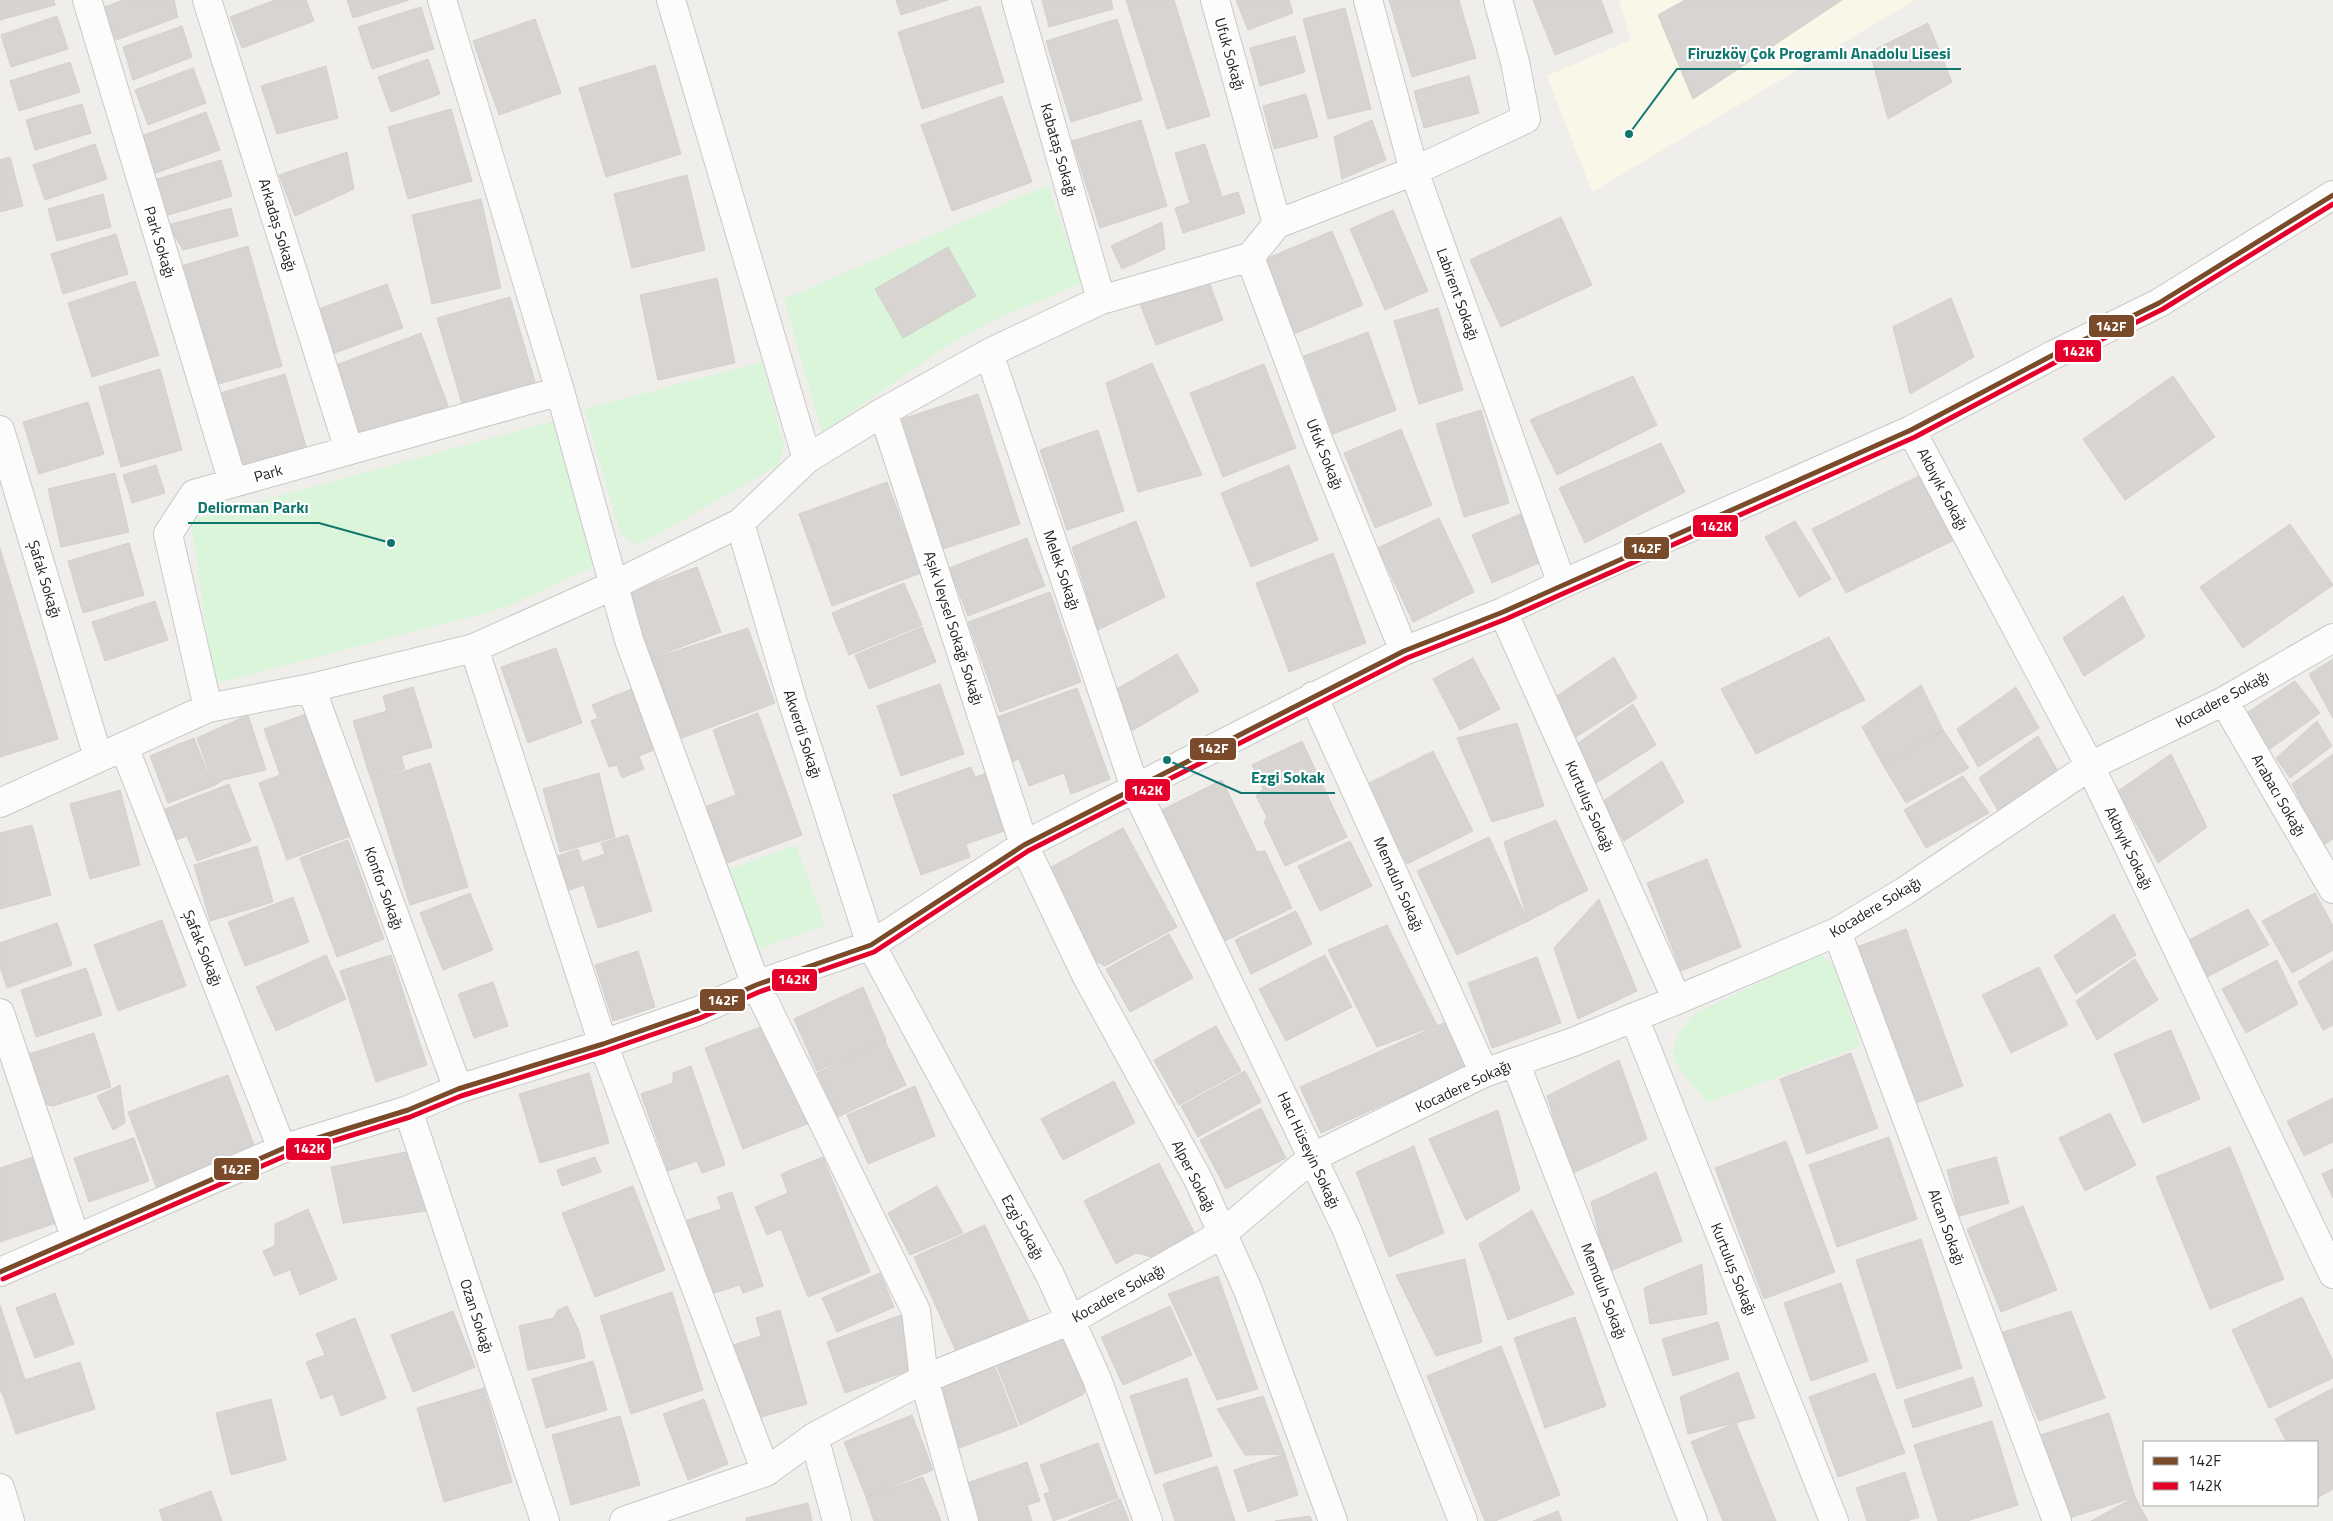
<svg xmlns="http://www.w3.org/2000/svg" width="2333" height="1521" font-family="'Titillium Web',sans-serif">
  <style>
    .education { fill: #f8f7e8 }
    .park { fill: #daf5da }
    .building { fill: #d7d4d2; stroke: #d3d0cc }
    .lines { fill: none; stroke-linecap: round; stroke-linejoin: round }
    .minor-casing { stroke: #c9c8c7; stroke-width: 30 }
    .minor { stroke: #fdfcfc; stroke-width: 28 }
    .bus-1-casing { stroke: #fff; stroke-width: 9 }
    .bus-2-casing { stroke: #fff; stroke-width: 9 }
    .bus-1 { stroke: #7a4b2a; stroke-width: 5 }
    .bus-2 { stroke: #e4002b; stroke-width: 5 }
    .labels { text-anchor: middle; dominant-baseline: central; stroke-width: 4.5; stroke-linejoin: round; paint-order: stroke }
    .street-label { font-size: 15px; fill: #222; stroke: #fff }
    .leader { fill: none; stroke: #0f766e; stroke-width: 2 }
    .callout-dot { fill: #0f766e; stroke: #fff; stroke-width: 2 }
    .callout-label { font-size: 16px; text-anchor: middle; font-weight: bold; fill: #0f766e; stroke: #fff; stroke-width: 4.5; stroke-linejoin: round; paint-order: stroke }
    .line-badge { stroke: #fff; stroke-width: 2 }
    .badge-label { font-size: 14px; text-anchor: middle; font-weight: bold; fill: #fff }
  </style>
  <rect width="100%" height="100%" fill="#f0eeeb"/>
  <path class="education" d="M1619,0H1915L1592,192L1547,76L1631,40Z"/>
  <path class="park" d="M1048,185L1082,283L992,321L948,345L822,433L784,299Z
    M762,362L784,446L779,465L644,542C632,546 625,540 619,529L584,409Z
    M554,421L595,566L504,608L214,684L191,520Z
    M796,845L825,925L754,951L725,871Z
    M1819,954L1834,965L1861,1046L1707,1103C1700,1094 1677,1068 1674,1059C1669,1044 1685,1024 1694,1014Z"/>
  <path class="building" d="M0,0H54L55,5L0,20Z
    M124,0H174L178,17L116,40L102,8Z
    M275,0H306L314,21L242,48L230,17Z
    M347,0H409L353,18Z
    M896,0H948L901,15Z
    M1042,0H1111L1113,9L1049,27Z
    M1126,0H1174L1210,116L1167,129Z
    M1236,0H1289L1293,13L1248,30Z
    M1389,0H1459L1476,58L1412,77Z
    M1533,0H1601L1613,32L1555,55Z
    M1685,0H1842L1693,99L1658,15Z
    M980,6L1004,82L922,109L898,32Z
    M421,7L434,49L372,69L358,27Z
    M1345,8L1371,109L1328,119L1303,19Z
    M57,16L68,49L11,67L1,35Z
    M535,19L561,93L499,115L473,41Z
    M1117,19L1142,100L1071,122L1046,41Z
    M1928,23L1952,82L1888,119L1870,52Z
    M182,26L192,57L133,80L123,47Z
    M1295,36L1305,72L1260,86L1250,48Z
    M428,59L440,94L391,112L378,77Z
    M70,62L80,92L19,111L10,81Z
    M655,65L681,154L606,177L579,88Z
    M326,66L338,118L277,134L261,86Z
    M193,68L206,103L148,125L135,90Z
    M1469,76L1479,113L1424,128L1414,91Z
    M1306,94L1318,137L1274,149L1263,106Z
    M1002,96L1032,182L952,211L921,125Z
    M82,104L91,133L35,150L26,120Z
    M451,109L472,181L408,199L388,127Z
    M206,112L220,150L153,174L139,137Z
    M1141,120L1167,206L1100,228L1072,141Z
    M1372,120L1386,160L1342,179L1334,137Z
    M95,144L107,179L45,200L33,165Z
    M1205,144L1222,197L1238,192L1245,213L1183,233L1175,208L1190,203L1175,153Z
    M347,152L354,189L295,216L279,175Z
    M10,157L23,206L0,212V160Z
    M221,160L232,196L165,216L154,180Z
    M687,175L705,250L632,268L614,194Z
    M103,194L111,227L57,241L48,209Z
    M481,199L501,288L432,304L412,215Z
    M231,208L238,236L183,250L168,225Z
    M1393,210L1428,291L1385,310L1350,229Z
    M1561,217L1592,285L1501,327L1470,260Z
    M1162,222L1165,249L1122,269L1111,246Z
    M1332,231L1363,305L1294,334L1263,260Z
    M116,234L128,274L63,294L51,254Z
    M248,246L282,366L215,385L181,266Z
    M948,247L976,296L903,338L875,289Z
    M717,278L735,363L658,380L640,295Z
    M1208,279L1223,320L1156,345L1140,304Z
    M135,281L159,355L92,377L68,303Z
    M387,284L403,328L332,354L316,310Z
    M510,297L536,385L463,407L437,318Z
    M1951,298L1974,357L1910,394L1893,327Z
    M1438,308L1463,390L1419,404L1394,321Z
    M1368,332L1396,410L1333,434L1304,356Z
    M421,333L448,406L359,440L331,367Z
    M1152,363L1202,475L1138,492L1106,383Z
    M1264,364L1296,448L1223,477L1190,393Z
    M160,369L182,450L121,467L99,387Z
    M285,374L307,450L243,469L220,393Z
    M1633,376L1657,425L1557,475L1530,420Z
    M2173,376L2215,437L2125,500L2083,439Z
    M978,394L1020,524L943,549L902,419Z
    M88,402L104,454L39,474L23,422Z
    M1481,410L1509,503L1464,517L1436,424Z
    M1401,429L1432,505L1375,528L1344,453Z
    M1098,430L1124,511L1067,530L1040,450Z
    M1661,443L1685,492L1585,543L1559,488Z
    M156,465L165,493L132,503L123,475Z
    M1289,465L1318,540L1251,567L1221,493Z
    M115,473L129,532L61,547L48,489Z
    M1919,476L1954,540L1846,593L1812,529Z
    M887,482L921,573L832,606L799,514Z
    M1525,512L1546,560L1492,583L1472,535Z
    M1439,518L1474,592L1413,622L1378,548Z
    M1136,521L1165,597L1098,630L1072,547Z
    M1795,521L1831,579L1799,597L1765,537Z
    M2290,524L2333,585L2243,648L2200,587Z
    M1027,538L1045,586L968,616L949,568Z
    M129,543L144,595L83,613L68,561Z
    M0,548L58,739L0,757Z
    M1333,553L1366,643L1289,672L1256,583Z
    M697,567L721,632L646,660L622,595Z
    M904,583L922,625L849,655L832,613Z
    M1050,592L1081,682L1000,712L968,622Z
    M2123,596L2145,637L2084,676L2063,638Z
    M155,601L168,640L105,661L92,622Z
    M922,627L936,662L869,689L855,655Z
    M748,628L775,703L682,738L651,659Z
    M1829,637L1865,700L1756,754L1721,689Z
    M556,648L582,723L528,743L501,667Z
    M1177,654L1199,691L1130,732L1108,694Z
    M1614,657L1637,698L1576,737L1554,698Z
    M1473,658L1500,709L1460,730L1433,679Z
    M2333,659V718L2309,674Z
    M2295,681L2320,713L2270,749L2245,714Z
    M940,684L964,754L901,776L877,706Z
    M1921,685L1943,730L1883,765L1862,727Z
    M413,687L432,747L401,756L405,769L371,780L353,721L387,711L383,696Z
    M637,687L661,747L639,756L644,769L622,778L617,765L609,767L591,721L598,718L592,705Z
    M2016,687L2039,728L1978,767L1957,729Z
    M1077,688L1110,779L1071,794L1064,773L1029,786L1019,759L1004,765L989,720Z
    M1633,704L1656,745L1595,784L1574,746Z
    M309,713L353,835L287,860L259,783L280,775L264,729Z
    M758,713L802,835L719,866L699,809L736,795L713,730Z
    M248,715L266,770L223,780L214,786L197,738Z
    M2317,721L2332,746L2290,778L2276,758Z
    M1517,723L1544,806L1492,822L1457,738Z
    M1943,730L1969,768L1906,803L1883,765Z
    M2038,736L2061,777L2001,816L1979,778Z
    M194,738L213,786L168,803L150,756Z
    M1302,741L1347,837L1285,866L1264,822L1267,817L1256,796L1263,789L1252,765Z
    M1433,751L1473,831L1407,864L1367,784Z
    M2171,754L2207,827L2158,863L2118,791Z
    M2333,754V839L2322,846L2292,784Z
    M1662,761L1684,802L1624,841L1602,802Z
    M430,763L468,887L410,905L372,781Z
    M971,767L975,777L990,772L1010,829L966,844L970,857L921,875L893,795Z
    M599,773L615,837L560,852L543,789Z
    M1963,776L1989,813L1926,848L1904,810Z
    M1222,780L1257,852L1265,851L1292,908L1221,943L1158,812Z
    M229,784L251,841L197,861L187,836L176,840L165,809Z
    M120,790L140,865L90,879L70,804Z
    M1556,820L1588,890L1528,921L1504,842Z
    M32,825L51,895L0,909V833Z
    M1123,828L1177,927L1105,966L1092,959L1044,871Z
    M628,835L652,911L598,928L584,885L563,892L552,858L578,849L582,862L605,854L601,843Z
    M1489,837L1528,921L1457,955L1417,871Z
    M348,840L384,939L337,957L300,858Z
    M1350,841L1372,886L1320,911L1298,866Z
    M257,846L273,902L210,921L194,865Z
    M1707,859L1741,947L1681,971L1647,883Z
    M470,893L493,950L443,970L420,913Z
    M2315,893L2333,926V950L2292,973L2262,921Z
    M293,897L309,942L245,966L228,922Z
    M1599,899L1637,991L1578,1019L1554,948Z
    M2248,909L2269,945L2205,978L2189,940Z
    M1296,911L1312,944L1251,974L1235,940Z
    M2114,914L2136,955L2076,994L2054,956Z
    M162,920L186,986L118,1011L94,945Z
    M57,923L72,965L7,988L0,967V943Z
    M1387,925L1437,1025L1377,1047L1328,950Z
    M1906,929L1963,1086L1914,1104L1857,947Z
    M1169,934L1193,978L1130,1012L1106,969Z
    M638,951L655,1007L613,1021L595,965Z
    M326,955L346,999L276,1031L256,987Z
    M391,955L427,1065L376,1082L340,971Z
    M1325,955L1352,1007L1286,1041L1259,989Z
    M1537,957L1561,1023L1492,1048L1468,983Z
    M2135,959L2158,1000L2097,1040L2076,1001Z
    M2277,960L2298,1004L2246,1033L2222,989Z
    M2333,960V1025L2323,1030L2298,982Z
    M2039,967L2068,1025L2011,1053L1982,995Z
    M86,968L102,1015L36,1037L21,990Z
    M493,982L508,1026L474,1038L458,994Z
    M863,987L886,1040L817,1071L794,1019Z
    M1448,1021L1468,1066L1321,1133L1300,1087Z
    M774,1022L812,1122L743,1149L705,1048Z
    M1216,1026L1241,1071L1179,1105L1154,1060Z
    M2171,1030L2200,1099L2143,1123L2114,1054Z
    M94,1033L111,1087L53,1106L45,1104L29,1054Z
    M885,1041L906,1085L838,1117L817,1073Z
    M1851,1053L1878,1128L1807,1154L1780,1079Z
    M1619,1060L1647,1139L1571,1174L1547,1096Z
    M691,1066L725,1165L702,1173L697,1161L668,1171L641,1094L673,1083V1073Z
    M1245,1071L1261,1102L1198,1137L1181,1106Z
    M589,1073L609,1143L540,1163L519,1094Z
    M228,1075L254,1145L239,1163L158,1192L128,1112Z
    M1114,1081L1135,1123L1063,1160L1041,1119Z
    M120,1085L125,1123L113,1130L97,1096Z
    M915,1086L935,1136L868,1164L847,1115Z
    M2333,1098V1142L2304,1156L2287,1121Z
    M1261,1108L1286,1158L1226,1189L1200,1140Z
    M1498,1110L1520,1190L1466,1220L1429,1139Z
    M2110,1113L2136,1165L2085,1191L2059,1138Z
    M1889,1137L1917,1219L1837,1247L1809,1165Z
    M134,1138L149,1181L89,1202L74,1158Z
    M1786,1141L1835,1272L1764,1299L1715,1168Z
    M1414,1146L1444,1233L1389,1257L1356,1172Z
    M2230,1147L2284,1279L2210,1309L2156,1177Z
    M416,1150L426,1211L343,1223L331,1167Z
    M33,1157L56,1223L0,1242V1168Z
    M595,1157L601,1172L562,1186L557,1170Z
    M823,1157L870,1272L808,1297L781,1229L767,1235L755,1207L788,1193L781,1174Z
    M1996,1157L2009,1203L1959,1216L1947,1170Z
    M1159,1163L1197,1238L1156,1258L1136,1253L1116,1264L1084,1201Z
    M2333,1169V1198L2322,1174Z
    M1656,1172L1682,1241L1608,1272L1591,1202Z
    M633,1186L665,1270L595,1297L562,1213Z
    M937,1186L963,1233L910,1255L888,1213Z
    M732,1192L763,1286L743,1293L740,1285L711,1294L687,1220L722,1209L717,1197Z
    M2023,1206L2057,1290L2001,1312L1967,1229Z
    M308,1209L337,1279L300,1295L290,1270L274,1276L263,1251L275,1246V1224Z
    M1532,1210L1574,1294L1508,1320L1479,1244Z
    M985,1225L1031,1326L959,1358L914,1257Z
    M1921,1239L1962,1368L1897,1389L1856,1260Z
    M1465,1259L1482,1342L1436,1356L1396,1275Z
    M1702,1264L1707,1314L1650,1324L1644,1288Z
    M880,1273L894,1307L837,1332L822,1298Z
    M1218,1276L1258,1389L1217,1400L1168,1294Z
    M1841,1283L1868,1361L1811,1381L1784,1303Z
    M672,1292L703,1390L631,1414L600,1316Z
    M55,1293L74,1344L35,1358L16,1308Z
    M2302,1297L2333,1361V1378L2269,1408L2232,1330Z
    M0,1305L25,1380L80,1362L95,1409L16,1434L2,1392H0Z
    M567,1306L579,1331L585,1358L528,1370L519,1326L554,1318L557,1311Z
    M1170,1306L1192,1355L1123,1385L1101,1337Z
    M780,1310L807,1404L754,1419L733,1345L761,1336L756,1318Z
    M453,1311L475,1367L413,1392L391,1335Z
    M2071,1311L2105,1398L2039,1421L2000,1333Z
    M901,1315L919,1367L845,1393L827,1342Z
    M1575,1317L1606,1406L1545,1428L1514,1338Z
    M355,1318L386,1398L341,1416L333,1394L321,1399L306,1362L325,1355L316,1334Z
    M1718,1322L1729,1359L1673,1376L1662,1339Z
    M1067,1337L1085,1384L1084,1394L1020,1425L997,1366Z
    M1501,1346L1560,1495L1495,1521H1485L1427,1376Z
    M593,1361L607,1410L546,1428L532,1379Z
    M995,1367L1018,1426L959,1448L937,1389Z
    M1738,1372L1755,1418L1688,1434L1680,1397Z
    M1875,1373L1905,1453L1838,1477L1809,1397Z
    M1973,1377L1982,1406L1913,1428L1904,1400Z
    M1187,1378L1212,1456L1155,1474L1130,1396Z
    M484,1388L512,1482L444,1502L417,1408Z
    M2333,1388V1489L2317,1498V1442H2287L2275,1419Z
    M1263,1396L1285,1454L1245,1455L1217,1409Z
    M271,1399L286,1460L231,1475L216,1413Z
    M704,1399L728,1464L688,1480L663,1414Z
    M2109,1413L2135,1497L2063,1520L2037,1436Z
    M912,1415L933,1470L866,1497L844,1442Z
    M620,1416L640,1485L571,1505L552,1435Z
    M1992,1421L2018,1505L1967,1521H1938L1914,1445Z
    M1736,1423L1776,1521H1723L1691,1442Z
    M1098,1443L1118,1498L1053,1521L1044,1494L1050,1492L1040,1465Z
    M1285,1454L1298,1495L1248,1512L1234,1470Z
    M1027,1462L1040,1501L1027,1505L1032,1521H973L961,1485Z
    M1217,1466L1235,1521H1175L1163,1484Z
    M1905,1472L1919,1517L1907,1521H1867L1856,1488Z
    M923,1477L941,1521H874L866,1497Z
    M211,1491L222,1521H163L159,1510Z
    M2135,1497L2148,1521H2091Z
    M1120,1499L1129,1521H1068Z
    M808,1503L812,1521H746V1518Z
    M1558,1511L1562,1521H1533Z
    M1310,1516L1312,1521H1275Z"/>
  <g class="lines">
    <g class="minor-casing">
      <path id="minor" d="M87,0L233,483
        M207,0L349,450
        M442,0L560,391L629,640L756,985L916,1311L924,1379L964,1521
        M671,0L807,459
        M1016,0L1101,300
        M1215,0L1277,224
        M1368,0L1414,171L1562,584
        M1250,257L1319,442L1404,651
        M989,353L1135,788L1347,1230L1463,1521
        M883,412L1024,845L1086,975L1198,1179L1248,1290L1333,1521
        M0,430L98,757
        M1911,430L2090,766L2333,1274
        M740,523L793,703L871,945L1050,1275L1097,1379L1148,1521
        M1503,612L1677,1000
        M474,648L603,1044L766,1472
        M311,688L458,1089
        M1313,696L1484,1073
        M2224,701L2333,889
        M208,708L168,534L194,494L560,391
        M124,747L282,1149
        M0,803L208,708L311,688L474,648L612,586L740,523L807,459L883,412L989,353L1101,300L1250,257L1277,224L1414,171L1526,119L1515,62L1498,0
        M1837,932L2057,1521
        M0,1013L76,1240
        M1634,1017L1834,1521
        M1515,1062L1693,1521
        M408,1110L545,1521
        M0,1272L282,1149L408,1110L458,1089L603,1044L698,1011L756,985L871,945L1024,845L1404,651L1503,612L1562,584L1911,430L2053,355L2159,303L2333,195
        M814,1437L837,1521
        M0,1488L10,1521
        M624,1521L766,1472L814,1437L924,1379L1071,1320L1222,1234L1313,1157L1484,1073L1573,1042L1677,1000L1837,932L1905,891L2090,766L2224,701L2333,638"/>
    </g>
    <use href="#minor" class="minor"/>
    <g class="bus-1-casing">
      <path id="bus-1" d="M0,1272L282,1149L408,1110L458,1089L603,1044L698,1011L756,985L871,945L1024,845L1404,651L1503,612L1911,430L2053,355L2159,303L2333,195"/>
    </g>
    <g class="bus-2-casing">
      <path id="bus-2" d="M3,1279L285,1156L410,1117L461,1096L605,1051L700,1018L759,992L874,952L1028,851L1407,658L1506,619L1915,437L2056,362L2163,309L2333,204"/>
    </g>
    <use href="#bus-1" class="bus-1"/>
    <use href="#bus-2" class="bus-2"/>
  </g>
  <g class="labels">
    <g class="street-label">
      <text transform="translate(1230 54) rotate(74)">Ufuk Sokağı</text>
      <text transform="translate(1059 150) rotate(74)">Kabataş Sokağı</text>
      <text transform="translate(278 225) rotate(73)">Arkadaş Sokağı</text>
      <text transform="translate(160 242) rotate(73)">Park Sokağı</text>
      <text transform="translate(1458 294) rotate(70)">Labirent Sokağı</text>
      <text transform="translate(1325 454) rotate(68)">Ufuk Sokağı</text>
      <text transform="translate(268 473) rotate(-16)">Park</text>
      <text transform="translate(1943 489) rotate(62)">Akbıyık Sokağı</text>
      <text transform="translate(1062 570) rotate(71)">Melek Sokağı</text>
      <text transform="translate(45 579) rotate(73)">Şafak Sokağı</text>
      <text transform="translate(954 628) rotate(72)">Aşık Veysel Sokağı Sokağı</text>
      <text transform="translate(2222 699) rotate(-28)">Kocadere Sokağı</text>
      <text transform="translate(803 734) rotate(72)">Akverdi Sokağı</text>
      <text transform="translate(2279 795) rotate(60)">Arabacı Sokağı</text>
      <text transform="translate(1590 806) rotate(66)">Kurtuluş Sokağı</text>
      <text transform="translate(2129 848) rotate(64)">Akbıyık Sokağı</text>
      <text transform="translate(1399 884) rotate(66)">Memduh Sokağı</text>
      <text transform="translate(384 888) rotate(70)">Konfor Sokağı</text>
      <text transform="translate(1875 907) rotate(-31)">Kocadere Sokağı</text>
      <text transform="translate(203 948) rotate(68)">Şafak Sokağı</text>
      <text transform="translate(1463 1086) rotate(-25)">Kocadere Sokağı</text>
      <text transform="translate(1309 1150) rotate(65)">Hacı Hüseyin Sokağı</text>
      <text transform="translate(1194 1176) rotate(63)">Alper Sokağı</text>
      <text transform="translate(1023 1227) rotate(61)">Ezgi Sokağı</text>
      <text transform="translate(1947 1227) rotate(70)">Alcan Sokağı</text>
      <text transform="translate(1734 1269) rotate(68)">Kurtuluş Sokağı</text>
      <text transform="translate(1604 1291) rotate(69)">Memduh Sokağı</text>
      <text transform="translate(1118 1293) rotate(-29)">Kocadere Sokağı</text>
      <text transform="translate(477 1316) rotate(72)">Ozan Sokağı</text>
    </g>
  </g>
  <path class="leader" d="M1629 134L1677 69H1961M391 543L319 523H188M1167 760L1241 793H1335"/>
  <g class="callout-dot">
    <circle cx="1629" cy="134" r="5"/>
    <circle cx="391" cy="543" r="5"/>
    <circle cx="1167" cy="760" r="5"/>
  </g>
  <g class="callout-label">
    <text x="1819" y="59">Firuzköy Çok Programlı Anadolu Lisesi</text>
    <text x="253" y="513">Deliorman Parkı</text>
    <text x="1288" y="783">Ezgi Sokak</text>
  </g>
  <g class="line-badge">
    <rect x="2088" y="314" width="47" height="24" rx="5" fill="#7a4b2a"/>
    <rect x="2054" y="339" width="48" height="24" rx="5" fill="#e4002b"/>
    <rect x="1692" y="514" width="47" height="24" rx="5" fill="#e4002b"/>
    <rect x="1623" y="536" width="47" height="24" rx="5" fill="#7a4b2a"/>
    <rect x="1189" y="737" width="48" height="24" rx="5" fill="#7a4b2a"/>
    <rect x="1124" y="778" width="47" height="24" rx="5" fill="#e4002b"/>
    <rect x="771" y="968" width="47" height="24" rx="5" fill="#e4002b"/>
    <rect x="699" y="988" width="47" height="24" rx="5" fill="#7a4b2a"/>
    <rect x="285" y="1137" width="47" height="24" rx="5" fill="#e4002b"/>
    <rect x="213" y="1157" width="47" height="24" rx="5" fill="#7a4b2a"/>
  </g>
  <g class="badge-label">
    <text x="2111" y="331">142F</text>
    <text x="2078" y="356">142K</text>
    <text x="1716" y="531">142K</text>
    <text x="1646" y="553">142F</text>
    <text x="1213" y="753">142F</text>
    <text x="1147" y="795">142K</text>
    <text x="794" y="984">142K</text>
    <text x="723" y="1005">142F</text>
    <text x="309" y="1153">142K</text>
    <text x="236" y="1174">142F</text>
  </g>
  <rect x="2143" y="1441" width="175" height="65" fill="#ffffff" stroke="#a7a7a7"/>
  <rect x="2153" y="1457" width="25" height="8" fill="#7a4b2a" stroke="#a7a7a7"/>
  <text x="2188" y="1466" font-size="15" fill="#222222">142F</text>
  <rect x="2153" y="1482" width="25" height="8" fill="#e4002b" stroke="#a7a7a7"/>
  <text x="2188" y="1491" font-size="15" fill="#222222">142K</text>
</svg>
